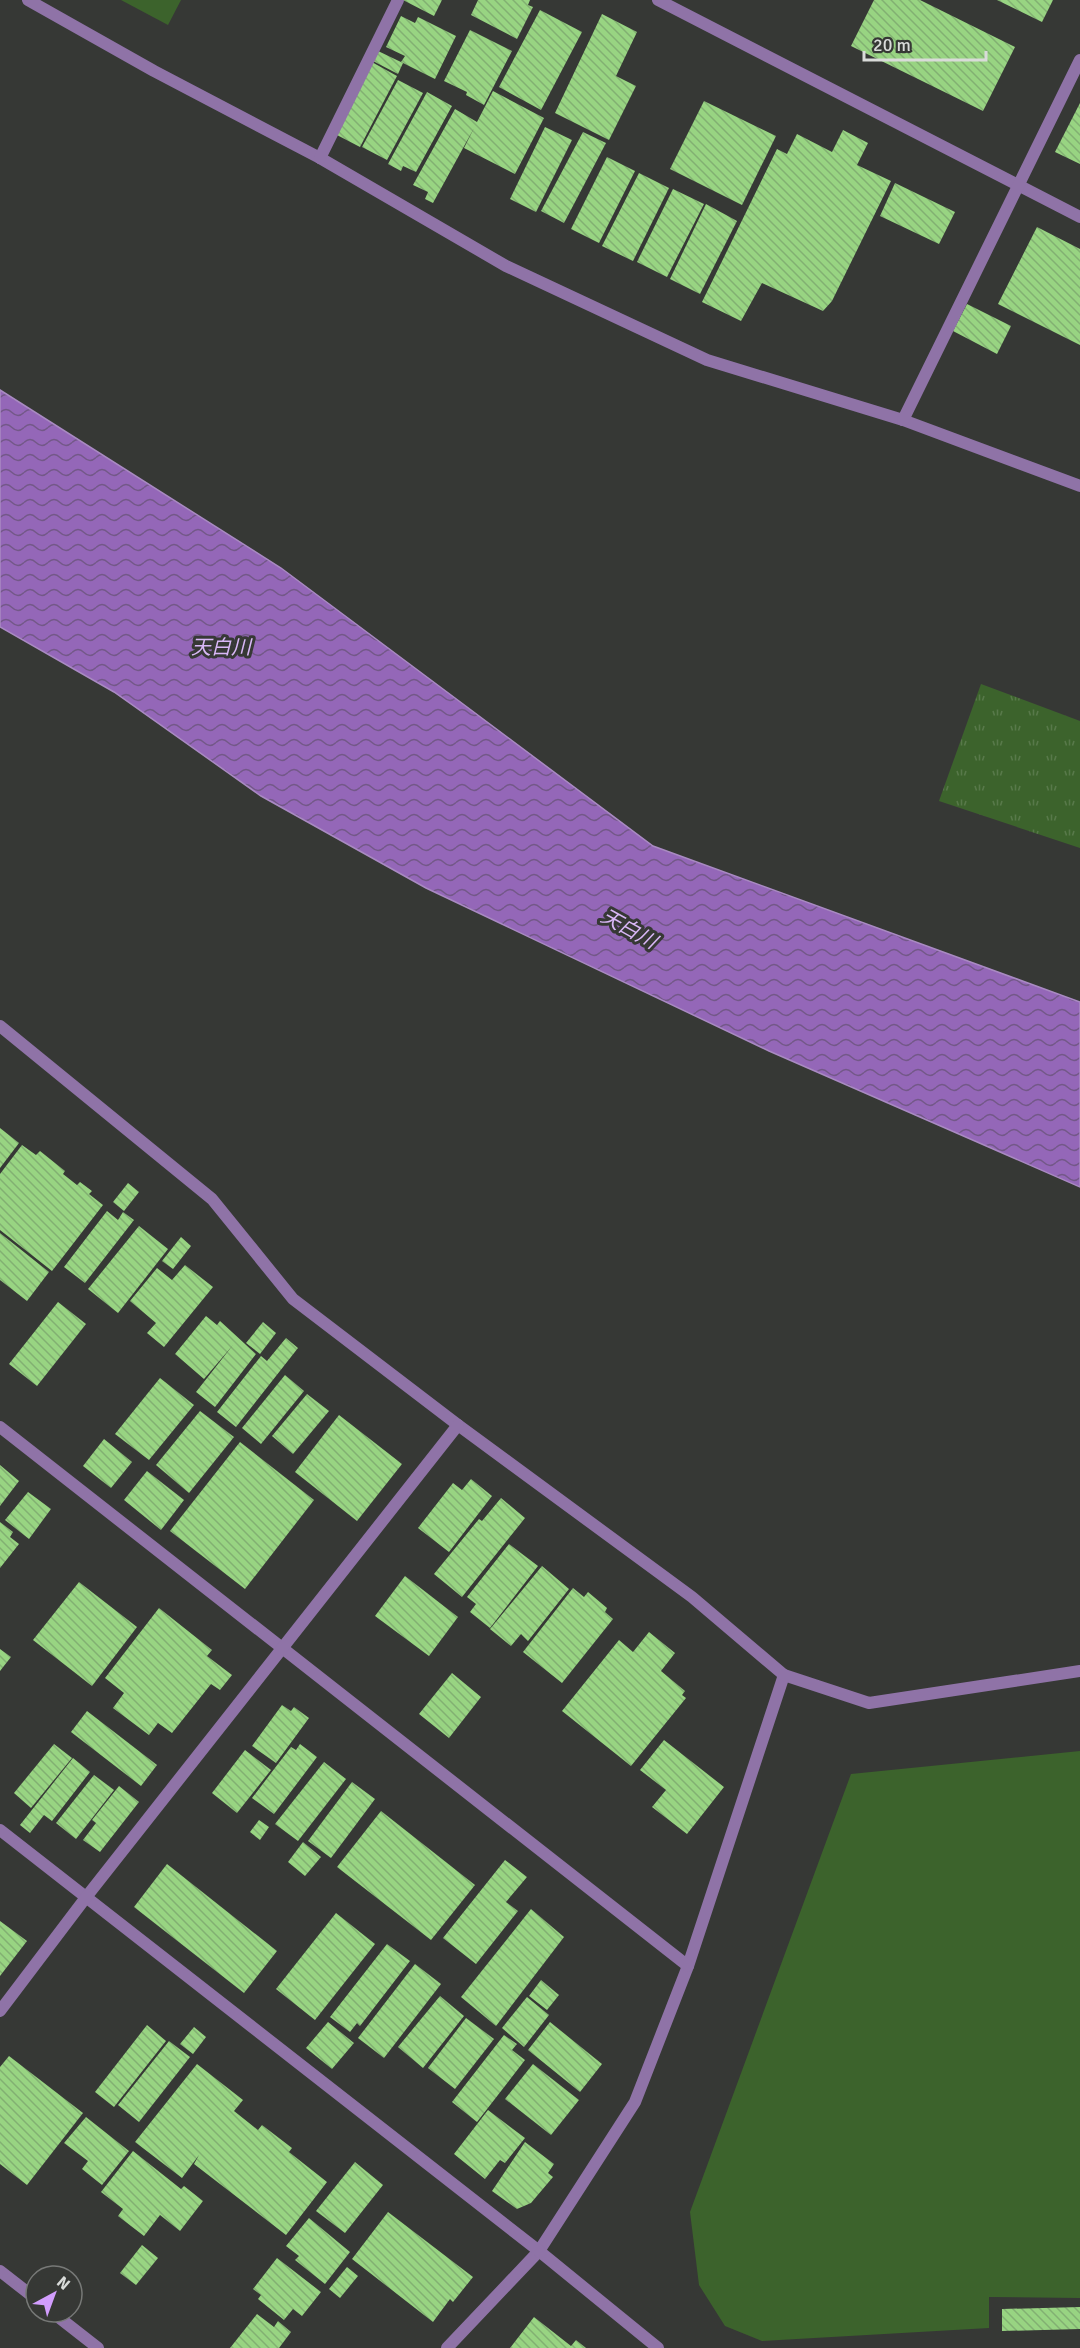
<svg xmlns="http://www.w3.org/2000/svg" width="1080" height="2348" viewBox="0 0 1080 2348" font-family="Signika,'Noto Sans JP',sans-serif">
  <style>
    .park { fill: url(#park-tufts) }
    .pitch { fill: #3c632c }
    .water { fill: url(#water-waves); stroke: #a98ac2; stroke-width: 1.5 }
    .building { fill: url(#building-back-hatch) }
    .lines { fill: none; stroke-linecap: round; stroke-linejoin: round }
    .minor { stroke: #8f73a7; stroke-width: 12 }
    .tertiary { stroke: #8f73a7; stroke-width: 12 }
    .labels { text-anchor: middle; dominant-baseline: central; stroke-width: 6; stroke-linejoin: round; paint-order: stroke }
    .water-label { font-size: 20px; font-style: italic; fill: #d9b7f7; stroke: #363835 }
  </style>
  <defs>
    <pattern id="park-tufts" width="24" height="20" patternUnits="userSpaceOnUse" patternTransform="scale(1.5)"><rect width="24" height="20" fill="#3c632c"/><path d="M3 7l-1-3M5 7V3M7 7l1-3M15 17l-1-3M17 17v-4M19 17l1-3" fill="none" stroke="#58794a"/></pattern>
    <pattern id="water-waves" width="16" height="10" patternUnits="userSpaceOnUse" patternTransform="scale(1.5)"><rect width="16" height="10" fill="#9467b8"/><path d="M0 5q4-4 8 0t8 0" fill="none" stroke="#735888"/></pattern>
    <pattern id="building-back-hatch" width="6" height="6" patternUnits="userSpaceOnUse" patternTransform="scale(1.5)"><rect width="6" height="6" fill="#98d482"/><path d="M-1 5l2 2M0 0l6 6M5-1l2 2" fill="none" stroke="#82b072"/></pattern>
  </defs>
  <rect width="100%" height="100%" fill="#363835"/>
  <polygon class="park" points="981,684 1080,721 1080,848 939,801"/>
  <g class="pitch">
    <polygon points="121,0 181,0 168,25"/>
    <polygon points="1080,1751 1080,2298 989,2297 989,2328 762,2341 725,2326 699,2285 690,2212 851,1774"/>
  </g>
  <polygon class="water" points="0,390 281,568 653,846 1080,1002 1080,1187 769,1051 426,888 261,796 114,692 0,627"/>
  <g class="building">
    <polygon points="403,0 442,0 434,16"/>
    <polygon points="478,0 530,0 528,5 533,7 517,39 471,15"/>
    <polygon points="874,0 920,0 1015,47 983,111 851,46"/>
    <polygon points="997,0 1053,0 1042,22"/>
    <polygon points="540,10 582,32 541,110 499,87"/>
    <polygon points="602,14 637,32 616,76 636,86 609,140 555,113"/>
    <polygon points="401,16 415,23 418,17 456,36 435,79 401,62 405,56 386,47"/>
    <polygon points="470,30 512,51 484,105 466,95 467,92 444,81"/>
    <polygon points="376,50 403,63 398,74 371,60"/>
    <polygon points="370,61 397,76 360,147 335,134"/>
    <polygon points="398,80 423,93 387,160 362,147"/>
    <polygon points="493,91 544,118 515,174 464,148 474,128 433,203 425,199 428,192 413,185 455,109 477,122"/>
    <polygon points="427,92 452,106 416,172 403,166 401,171 388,164"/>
    <polygon points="704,101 776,136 742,205 670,169"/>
    <polygon points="1080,103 1080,164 1055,152"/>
    <polygon points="545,127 572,140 536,212 510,199"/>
    <polygon points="843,130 868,143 857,165 891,181 832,301 823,311 762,283 741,321 702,302 777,149 787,154 797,134 832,152"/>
    <polygon points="583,132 606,143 564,223 541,211"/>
    <polygon points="607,157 635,171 599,243 571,229"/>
    <polygon points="639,173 669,188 633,261 602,246"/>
    <polygon points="895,183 955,212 939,244 880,216"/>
    <polygon points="673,189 704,204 667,277 637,262"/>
    <polygon points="706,204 737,221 700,294 670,279"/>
    <polygon points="1037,227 1080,249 1080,345 998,304"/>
    <polygon points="967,304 1011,326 997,354 953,331"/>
    <polygon points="0,1128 19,1143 0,1168"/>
    <polygon points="22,1145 36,1155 40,1151 65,1171 63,1174 77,1185 80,1182 92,1191 89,1194 103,1205 52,1271 0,1230 0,1174"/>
    <polygon points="128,1183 139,1192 124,1211 113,1202"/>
    <polygon points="107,1211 118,1220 123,1212 134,1220 85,1283 64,1267"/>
    <polygon points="139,1226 168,1249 118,1313 88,1289"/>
    <polygon points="0,1233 49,1272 27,1301 0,1280"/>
    <polygon points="181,1237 191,1246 173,1269 162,1261"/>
    <polygon points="185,1265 213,1287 164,1347 147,1333 156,1323 130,1301 157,1268 172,1280"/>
    <polygon points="58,1302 86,1324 37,1386 9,1364"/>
    <polygon points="206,1316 217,1325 220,1321 256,1354 215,1407 196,1392 233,1345 204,1379 175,1354"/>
    <polygon points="263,1322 276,1333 260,1354 246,1343"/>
    <polygon points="286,1338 298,1348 236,1427 217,1412 261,1356 267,1361"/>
    <polygon points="285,1375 304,1391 261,1444 242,1428"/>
    <polygon points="160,1378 194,1405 149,1460 115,1434"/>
    <polygon points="307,1394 329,1411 293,1454 272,1436"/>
    <polygon points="200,1411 234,1437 189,1493 156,1465"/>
    <polygon points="339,1415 402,1464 357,1521 295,1472"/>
    <polygon points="104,1439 132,1462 111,1488 83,1466"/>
    <polygon points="240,1442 314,1500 245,1589 170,1531"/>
    <polygon points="0,1465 19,1481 0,1506"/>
    <polygon points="147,1471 184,1500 161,1530 124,1500"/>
    <polygon points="471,1479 492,1496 449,1552 418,1528 453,1483 462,1490"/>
    <polygon points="28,1492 51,1509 29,1539 5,1520"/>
    <polygon points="501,1498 525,1518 462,1597 434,1574 479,1519 482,1521"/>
    <polygon points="0,1522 13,1532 10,1537 19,1544 0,1568"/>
    <polygon points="509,1544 538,1566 490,1628 470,1612 476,1604 467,1597"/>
    <polygon points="542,1566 569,1589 528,1641 521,1634 511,1646 490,1629"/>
    <polygon points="405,1576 458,1617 429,1656 375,1616"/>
    <polygon points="79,1582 137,1627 92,1686 33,1640"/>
    <polygon points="573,1588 584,1597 588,1592 607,1608 605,1612 613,1619 562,1683 523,1652"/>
    <polygon points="159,1608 212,1650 207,1656 232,1675 220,1690 211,1684 172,1733 158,1723 149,1735 113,1708 124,1693 105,1678"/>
    <polygon points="649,1632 675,1653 661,1671 685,1691 682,1695 686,1698 631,1766 562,1711 619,1640 633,1652"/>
    <polygon points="0,1649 11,1657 0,1671"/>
    <polygon points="452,1673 481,1697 449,1738 419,1714"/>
    <polygon points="282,1705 291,1711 294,1707 309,1718 276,1763 252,1746"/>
    <polygon points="87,1711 157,1765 141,1786 71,1732"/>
    <polygon points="664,1740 724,1787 687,1834 652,1807 666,1790 640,1770"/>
    <polygon points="54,1744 72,1758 31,1808 14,1793"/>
    <polygon points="300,1744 317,1757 274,1814 252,1798 291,1747 296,1750"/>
    <polygon points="245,1750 271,1770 237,1813 212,1793"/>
    <polygon points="73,1758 90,1772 52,1821 44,1815 30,1833 20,1825"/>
    <polygon points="324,1762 346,1779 298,1841 275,1824"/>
    <polygon points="94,1775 114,1790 76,1839 56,1823"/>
    <polygon points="352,1782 375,1799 331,1858 308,1841"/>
    <polygon points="119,1786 139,1802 100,1852 83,1840 96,1823 92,1820"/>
    <polygon points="381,1811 475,1885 431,1940 337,1867"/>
    <polygon points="259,1820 269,1827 260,1840 250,1832"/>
    <polygon points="303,1842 321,1857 305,1876 288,1862"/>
    <polygon points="505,1860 527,1877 506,1902 518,1911 476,1964 443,1938"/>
    <polygon points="167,1864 277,1951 244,1993 134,1907"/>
    <polygon points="531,1909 564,1937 496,2026 461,1997"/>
    <polygon points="336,1913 375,1944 315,2020 276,1989"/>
    <polygon points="0,1921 27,1941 0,1976"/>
    <polygon points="387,1944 410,1961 360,2026 357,2023 350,2032 330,2017"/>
    <polygon points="415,1964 441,1984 384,2058 358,2038"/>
    <polygon points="541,1980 559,1995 547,2010 529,1996"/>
    <polygon points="440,1996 464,2016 423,2068 398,2047"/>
    <polygon points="527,1997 549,2015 524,2047 502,2028"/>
    <polygon points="466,2018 494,2039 455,2089 428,2068"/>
    <polygon points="328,2022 354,2043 332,2069 306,2048"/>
    <polygon points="550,2022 602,2064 580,2092 528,2050"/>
    <polygon points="147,2025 166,2041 114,2107 95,2092"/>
    <polygon points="194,2027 206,2037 193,2054 180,2044"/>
    <polygon points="504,2035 517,2044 512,2050 525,2060 477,2122 452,2102"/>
    <polygon points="169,2041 190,2057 139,2122 118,2105"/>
    <polygon points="9,2056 83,2113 27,2185 0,2164 0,2067"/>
    <polygon points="197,2064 243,2100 234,2111 258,2130 262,2125 292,2148 289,2152 327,2182 286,2235 194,2164 199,2155 182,2178 135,2142"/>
    <polygon points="533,2064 579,2100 551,2135 505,2099"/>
    <polygon points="488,2110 525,2138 505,2163 500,2160 485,2179 454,2154"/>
    <polygon points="86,2117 129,2151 102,2185 82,2169 88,2161 64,2143"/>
    <polygon points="525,2142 554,2164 548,2173 553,2177 531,2203 517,2209 492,2191"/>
    <polygon points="133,2151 181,2189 184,2186 203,2201 180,2231 160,2215 144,2236 118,2216 123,2209 101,2192"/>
    <polygon points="355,2162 383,2185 345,2233 316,2211"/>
    <polygon points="388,2212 473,2277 453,2302 450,2299 433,2322 352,2259"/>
    <polygon points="309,2218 350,2252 325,2284 295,2260 299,2256 286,2246"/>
    <polygon points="142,2245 158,2258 136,2285 120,2273"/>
    <polygon points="277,2258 321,2292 302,2316 293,2309 284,2320 258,2299 261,2295 253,2289"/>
    <polygon points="347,2267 358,2276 340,2298 329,2289"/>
    <polygon points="1080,2307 1080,2329 1002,2331 1002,2309"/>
    <polygon points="257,2314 274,2327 278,2321 291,2332 279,2348 230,2348"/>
    <polygon points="534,2317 571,2346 576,2340 586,2348 510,2348"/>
  </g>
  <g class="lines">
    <g class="minor">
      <polyline points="28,0 154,71 320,158 506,266 707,360 903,420 1080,486"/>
      <polyline points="658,0 1080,217"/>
      <polyline points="320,158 398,0"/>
      <polyline points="903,420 1080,60"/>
      <polyline points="0,1026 212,1199 293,1299 458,1425 692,1597 784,1675 688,1966 635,2102 539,2251 447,2348"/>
      <polyline points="0,1427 688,1966"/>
      <polyline points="784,1675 869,1703 1080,1671"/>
      <polyline points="0,1830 539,2251 658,2348"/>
      <polyline points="0,2011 87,1896 458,1425"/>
    </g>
    <g class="tertiary">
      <polyline points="0,2271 36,2299"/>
      <polyline points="52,2312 98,2348"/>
    </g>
  </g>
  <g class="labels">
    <g class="water-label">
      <text x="221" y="647">天白川</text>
      <text transform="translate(629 929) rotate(29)">天白川</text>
    </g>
  </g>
  <g transform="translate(54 2294) rotate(41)"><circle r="28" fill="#363835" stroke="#777977" stroke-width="1.5"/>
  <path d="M0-4.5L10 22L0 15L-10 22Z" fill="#d29dfd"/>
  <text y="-9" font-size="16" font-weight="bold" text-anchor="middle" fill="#d9dbd9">N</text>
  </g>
  <path d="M864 51v9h122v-9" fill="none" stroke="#d9dbd9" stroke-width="3"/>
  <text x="873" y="51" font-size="18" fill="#d9dbd9" stroke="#363835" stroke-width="4.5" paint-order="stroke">20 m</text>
</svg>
